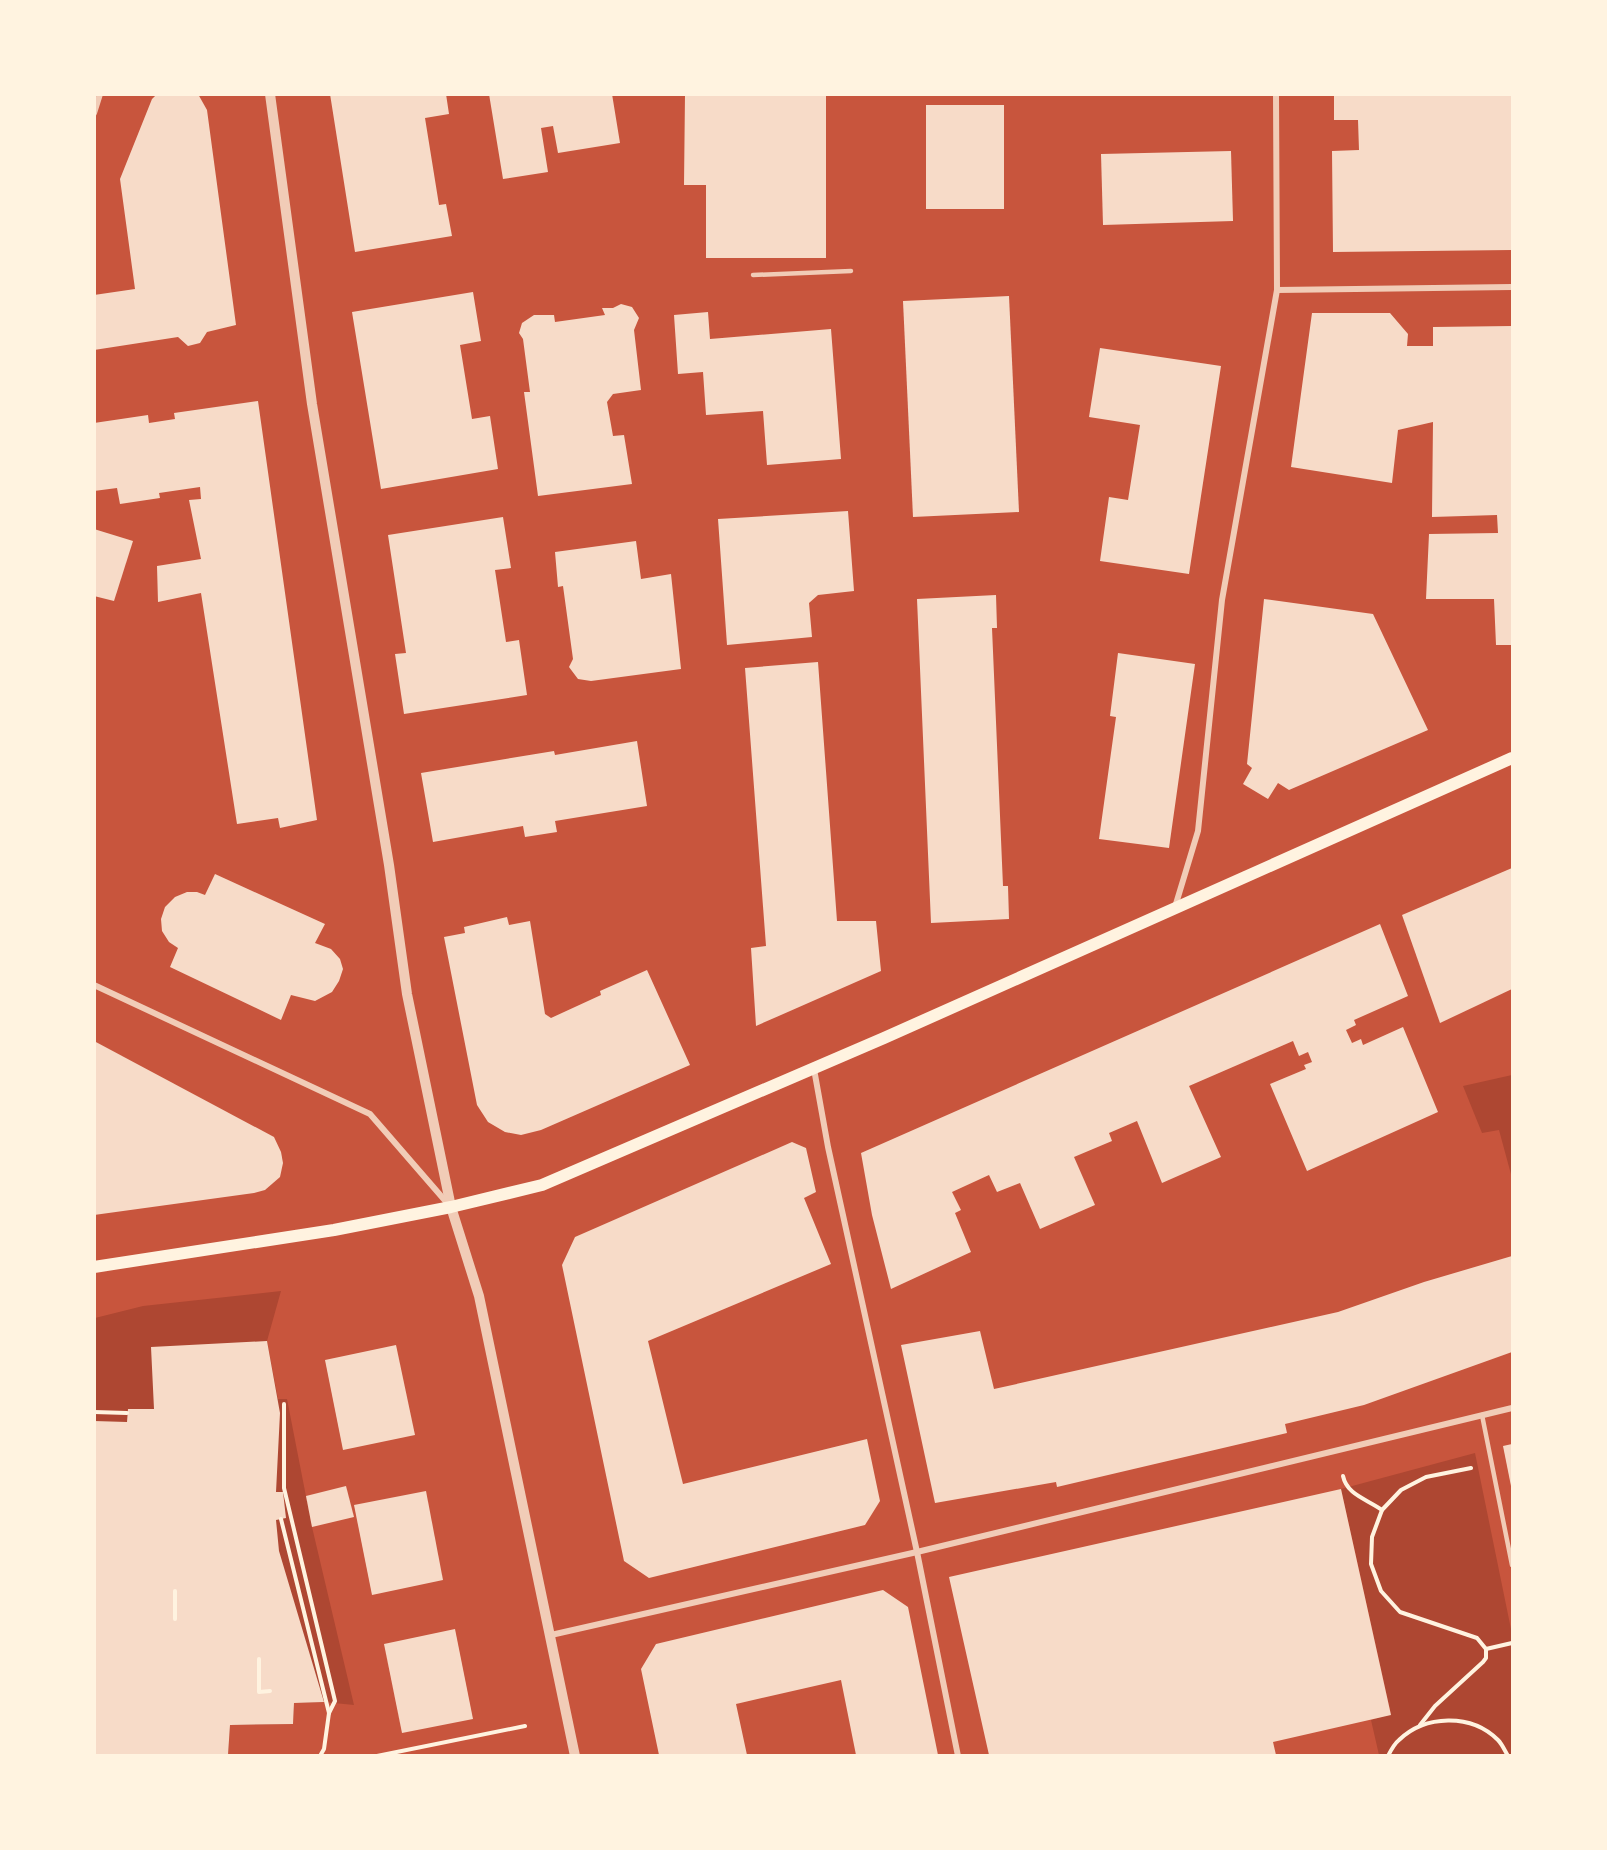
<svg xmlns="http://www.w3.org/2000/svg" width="1607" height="1850" viewBox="0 0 1607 1850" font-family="Literata,serif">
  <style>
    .green { fill: #ae4732 }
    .building { fill: #f7dbc8 }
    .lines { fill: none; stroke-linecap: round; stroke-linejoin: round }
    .path { stroke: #fff3e0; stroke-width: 4 }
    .service { stroke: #f1ccb7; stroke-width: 4.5 }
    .minor { stroke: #f1ccb7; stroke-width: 6 }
    .tertiary { stroke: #f1ccb7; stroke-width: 10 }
    .secondary { stroke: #fff3e0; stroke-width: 12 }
  </style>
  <rect width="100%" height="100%" fill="#c8553d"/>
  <g class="green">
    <polygon points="1512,1075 1512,1178 1499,1130 1482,1133 1463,1086"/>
    <polygon points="281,1291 267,1341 278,1399 287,1399 312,1527 354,1705 324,1702 294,1703 293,1724 230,1725 228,1755 95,1756 95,1318 143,1306"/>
    <polygon points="1475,1453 1512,1634 1512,1755 1379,1755 1371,1720 1391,1714 1341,1489"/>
  </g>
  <g class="building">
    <polygon points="157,94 198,94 207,110 236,325 207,332 200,343 188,346 178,337 94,350 94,295 135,289 120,179 152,99"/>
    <polygon points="330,94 446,94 449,114 425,118 439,205 446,204 452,236 355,252"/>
    <polygon points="489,94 612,94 620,143 558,153 553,126 541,128 548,172 503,179"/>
    <polygon points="685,94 826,94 826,258 706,258 706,185 684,185"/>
    <polygon points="1334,94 1512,94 1512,250 1333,252 1332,151 1359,150 1358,120 1334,120"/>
    <rect x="926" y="105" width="78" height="104"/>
    <polygon points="1231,151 1233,221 1103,225 1101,154"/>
    <polygon points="473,292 481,341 460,345 472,419 490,416 498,469 381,489 352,312"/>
    <polygon points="1009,296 1019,512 913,517 903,301"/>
    <polygon points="621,304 632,307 639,318 634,330 641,390 613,394 607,402 613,436 624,435 632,484 538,496 524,392 530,392 523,339 519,333 522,323 534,315 554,315 555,322 605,315 602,308 613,308"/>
    <polygon points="708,312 710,339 831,329 841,459 767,465 763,411 706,415 703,372 678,374 674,315"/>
    <polygon points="1312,313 1390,313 1408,334 1407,346 1433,346 1433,327 1512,326 1512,645 1496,645 1494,599 1426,599 1429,534 1498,533 1497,515 1432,517 1433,422 1398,430 1392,483 1291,467"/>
    <polygon points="1100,348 1221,366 1189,574 1100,561 1109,497 1128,500 1140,425 1089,417"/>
    <polygon points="258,401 317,820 280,828 278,818 237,824 201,593 158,602 157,566 201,559 189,500 201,499 200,487 159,493 160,498 120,504 117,488 94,491 94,423 148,415 149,423 175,419 174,413"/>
    <polygon points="848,511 854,591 818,595 809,603 812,637 727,645 718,519"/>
    <polygon points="503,517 511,568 495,570 506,642 519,640 527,695 404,714 395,654 406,653 388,535"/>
    <polygon points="94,529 133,541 114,601 94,596"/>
    <polygon points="636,541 641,579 671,574 681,669 591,681 578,679 569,667 573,659 563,586 558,587 555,552"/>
    <polygon points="996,595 997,628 992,628 1003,886 1008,886 1009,919 931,923 917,599"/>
    <polygon points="1264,599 1373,614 1428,730 1289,790 1278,783 1268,799 1243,784 1252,768 1247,764"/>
    <polygon points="1118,653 1195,664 1169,848 1099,839 1116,717 1110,716"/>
    <polygon points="818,662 837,921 876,921 881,971 756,1026 751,948 766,946 745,668"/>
    <polygon points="637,741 647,806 555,821 557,832 525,837 523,826 433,842 421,773 554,751 555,755"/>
    <polygon points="1512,868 1512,989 1440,1023 1402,915"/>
    <polygon points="215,874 325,924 315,943 331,949 340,959 343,969 339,981 332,992 315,1001 291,995 281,1020 170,967 178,948 169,942 162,931 161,919 165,907 175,897 187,892 197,892 205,895"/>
    <polygon points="507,917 509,925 530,921 545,1014 551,1018 601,995 600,991 647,970 690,1065 541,1130 521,1135 505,1132 488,1122 477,1105 444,937 465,933 464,927"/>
    <polygon points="1380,924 1408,996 1354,1020 1356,1025 1346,1030 1352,1043 1361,1039 1363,1045 1403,1027 1438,1112 1307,1171 1270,1084 1306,1069 1304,1065 1312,1062 1308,1052 1299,1056 1293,1041 1189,1086 1221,1157 1162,1183 1137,1121 1109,1133 1112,1141 1074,1157 1095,1205 1040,1229 1020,1183 997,1192 989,1175 952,1192 961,1210 955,1213 971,1252 891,1289 872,1215 861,1153"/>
    <polygon points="94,1041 274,1137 281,1152 283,1163 280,1177 265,1190 254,1193 94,1215"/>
    <polygon points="792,1142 806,1148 816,1192 804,1198 831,1264 648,1341 678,1464 683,1484 867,1439 880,1501 865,1525 649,1578 624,1561 562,1265 575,1237"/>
    <polygon points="1512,1256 1512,1352 1364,1405 1285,1424 1287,1433 1057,1487 1056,1482 935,1503 901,1345 980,1331 994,1389 1338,1312 1424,1282"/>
    <polygon points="267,1341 280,1413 276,1492 283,1492 286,1518 276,1520 279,1551 324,1702 294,1703 293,1724 230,1725 228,1755 94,1755 94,1421 127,1422 128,1409 154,1409 151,1347"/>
    <polygon points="396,1345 415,1435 343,1450 325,1360"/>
    <polygon points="1512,1444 1512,1485 1511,1486 1503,1446"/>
    <polygon points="346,1486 354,1517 312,1527 306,1496"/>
    <polygon points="1341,1489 1391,1715 1273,1742 1276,1755 989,1755 949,1577"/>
    <polygon points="426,1491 443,1580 372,1595 354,1505"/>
    <polygon points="883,1590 908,1607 938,1755 856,1755 841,1680 736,1704 747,1755 659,1755 641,1669 656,1644"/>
    <polygon points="455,1629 473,1719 402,1733 384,1644"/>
  </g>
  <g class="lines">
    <g class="path">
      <polyline points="284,1404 284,1488 335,1701 329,1713"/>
      <polyline points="94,1412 127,1413"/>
      <path d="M1343,1476C1347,1495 1367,1499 1382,1510"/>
      <polyline points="281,1519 329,1713 324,1749 320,1756"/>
      <polyline points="175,1619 175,1591"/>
      <polyline points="1486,1649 1512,1643"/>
      <polyline points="259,1659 259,1692 270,1691"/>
      <polyline points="1420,1725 1435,1706 1483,1662 1486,1658 1486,1649 1477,1638 1400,1612 1381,1591 1371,1564 1372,1537 1382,1510 1401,1490 1426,1477 1471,1468"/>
      <polyline points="377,1756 525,1726"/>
      <path d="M1388,1756C1391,1750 1394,1744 1399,1740C1425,1715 1471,1713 1498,1740C1502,1744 1505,1751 1508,1756"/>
    </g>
    <g class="service">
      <polyline points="753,275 851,271"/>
      <polyline points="1482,1415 1512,1565"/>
    </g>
    <g class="minor">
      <polyline points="94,113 100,94"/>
      <polyline points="1277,290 1512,287"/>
      <polyline points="1175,907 1198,831 1222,600 1277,290 1276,94"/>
      <polyline points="94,985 370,1114 448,1204"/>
      <polyline points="814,1069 828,1147 917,1552 958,1756"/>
      <polyline points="551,1635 917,1552 1512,1408"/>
    </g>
    <polyline class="tertiary" points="270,94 312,404 389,865 407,994 451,1207 479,1296 575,1756"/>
    <polyline class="secondary" points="94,1267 334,1230 451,1207 542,1185 884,1038 1512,758"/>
  </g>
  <rect width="1607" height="1850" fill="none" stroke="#fff3e0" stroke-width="192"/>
</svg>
